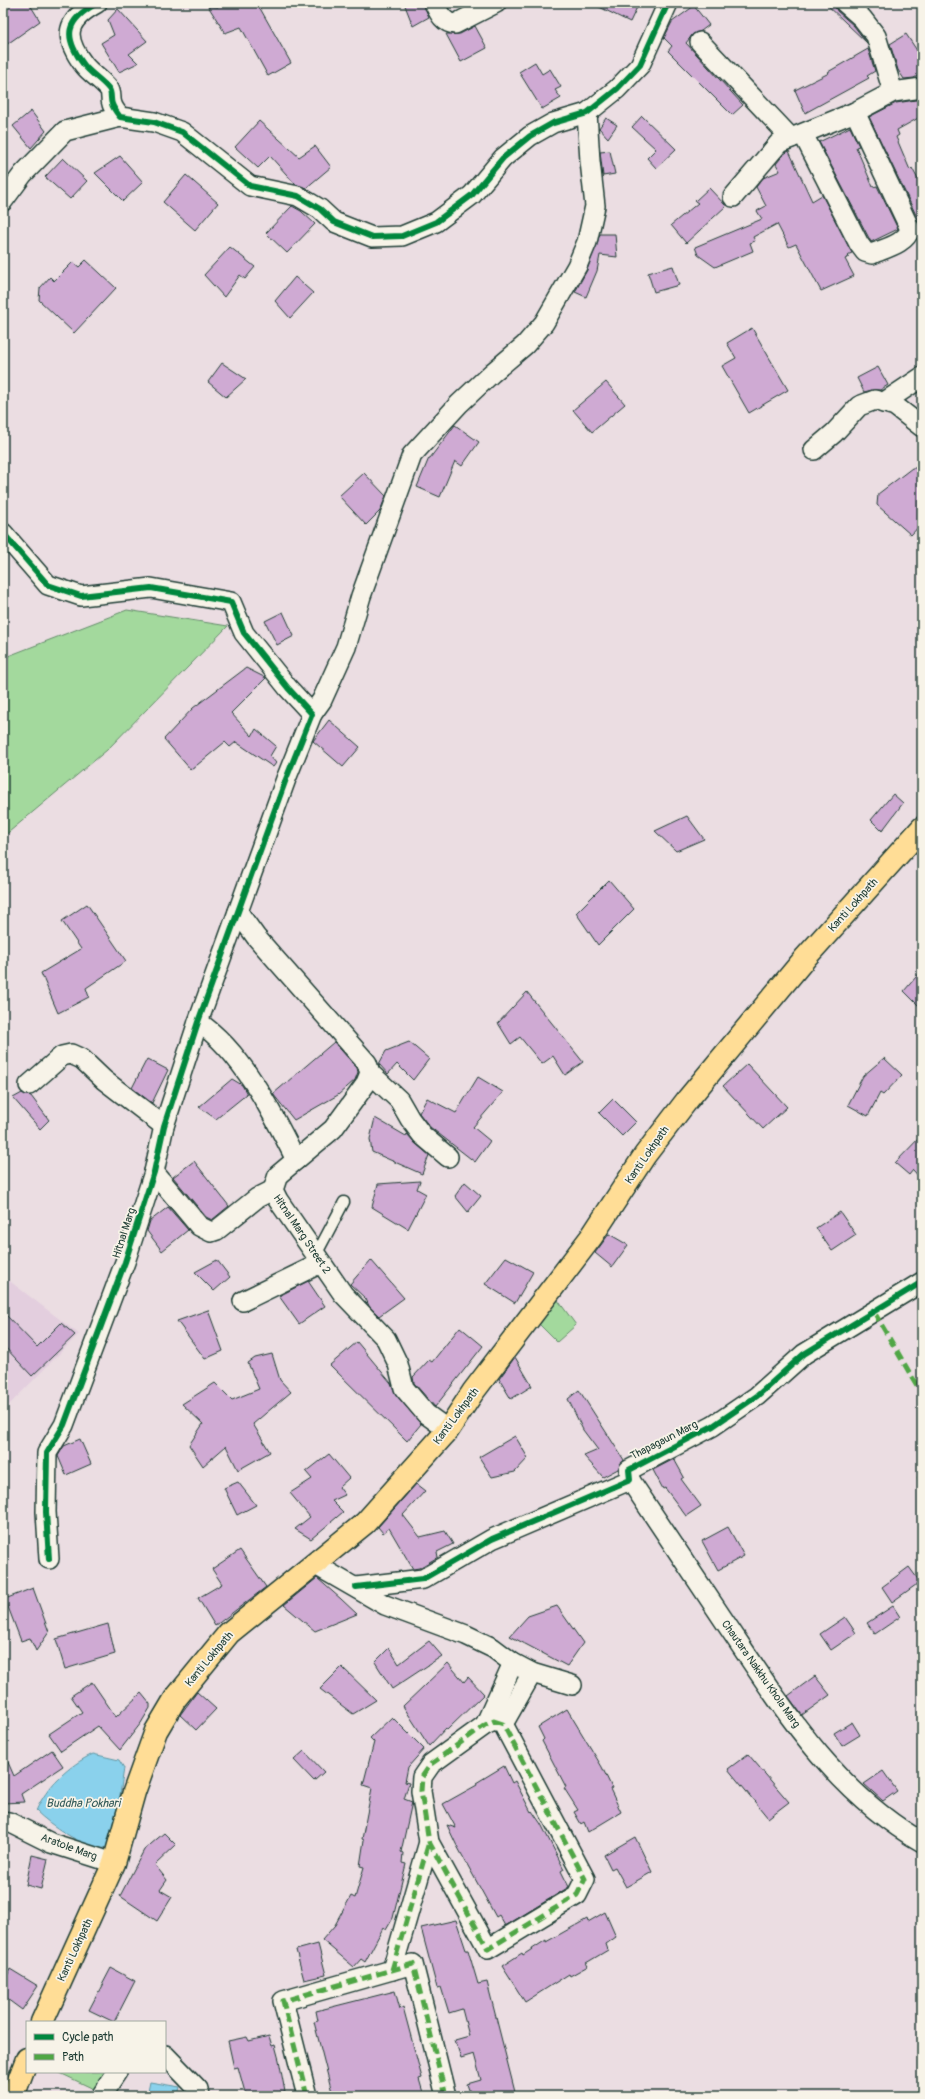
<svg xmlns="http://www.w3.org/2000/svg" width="925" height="2099" viewBox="0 0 925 2099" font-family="Pangolin,sans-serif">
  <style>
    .built { fill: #e3cede }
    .green { fill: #a3d99d; stroke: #618b68 }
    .water { fill: #8ad1ec; stroke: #5f96a2 }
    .building { fill: #cfaad3; stroke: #1f3d34 }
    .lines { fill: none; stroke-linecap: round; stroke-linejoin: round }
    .lane-casing { stroke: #1f3d34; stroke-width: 13 }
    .street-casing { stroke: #1f3d34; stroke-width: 22 }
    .primary-casing { stroke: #1f3d34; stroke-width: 25 }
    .lane { stroke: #f7f3e8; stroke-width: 10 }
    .street { stroke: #f7f3e8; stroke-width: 19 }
    .primary { stroke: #ffdd96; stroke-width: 22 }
    .quiet { stroke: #4fa644; stroke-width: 5; stroke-dasharray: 10 5; stroke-linecap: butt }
    .cycleway-casing { stroke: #f7f3e8; stroke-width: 8 }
    .cycleway { stroke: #00873e; stroke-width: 6 }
    .labels { text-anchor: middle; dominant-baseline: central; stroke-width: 3.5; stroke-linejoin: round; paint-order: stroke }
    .street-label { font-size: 11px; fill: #1f3d34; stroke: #f7f3e8 }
    .water-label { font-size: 12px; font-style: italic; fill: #345b59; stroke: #f7f3e8 }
  </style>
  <rect width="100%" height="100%" fill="#ebdde2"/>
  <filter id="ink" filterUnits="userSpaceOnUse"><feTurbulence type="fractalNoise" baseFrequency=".025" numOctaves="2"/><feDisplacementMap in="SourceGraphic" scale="8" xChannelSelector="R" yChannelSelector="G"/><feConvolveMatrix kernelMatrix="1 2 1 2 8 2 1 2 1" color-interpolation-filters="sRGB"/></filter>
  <g filter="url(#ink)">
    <polygon class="built" points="3,1276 79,1334 3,1411"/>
    <g class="green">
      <polygon points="127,610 228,626 107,750 3,837 3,658"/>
      <polygon points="557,1299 576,1325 557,1342 535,1320"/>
      <polygon points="58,2072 109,2072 100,2092"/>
    </g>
    <g class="water">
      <path d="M93,1754L119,1760L124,1768L119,1802L108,1846L100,1850C80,1844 51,1826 36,1811C46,1787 69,1765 93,1754Z"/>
      <polygon points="150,2082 180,2087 178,2096 147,2096"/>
    </g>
    <g class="building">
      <polygon points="3,3 29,3 40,21 3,47"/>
      <polygon points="216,3 257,3 291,63 268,76 241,27 225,33 208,6 218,7"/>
      <polygon points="404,3 423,3 429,17 413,26"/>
      <polygon points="591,3 639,3 630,22"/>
      <polygon points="825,3 834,3 837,11 854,26 867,43"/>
      <polygon points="694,6 709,25 701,31 693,34 686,43 743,105 732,115 668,51 672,46 664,38 672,22"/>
      <polygon points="118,9 147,41 129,54 138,63 119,72 101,43 114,35 108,20"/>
      <polygon points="475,26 487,48 461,62 446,34 460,34"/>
      <polygon points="906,34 922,58 922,73 914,78 904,79 898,70 890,44"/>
      <polygon points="868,49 875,71 867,76 869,78 805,113 795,90 829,73 828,72"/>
      <polygon points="535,62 542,74 550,69 561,87 555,90 561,98 542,109 519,72"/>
      <polygon points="922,99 922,116 897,130 899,135 896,137 910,170 912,168 922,187 922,217 918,219 869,117 896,103"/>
      <polygon points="31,111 46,131 31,148 13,126"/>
      <polygon points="642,116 676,149 656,168 647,158 656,149 632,127"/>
      <polygon points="606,118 617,125 608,138 599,128"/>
      <polygon points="259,121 299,157 315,146 331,167 306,188 295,184 270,156 258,168 235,147"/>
      <polygon points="850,127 859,146 856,147 873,187 877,186 898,229 871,242 819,142"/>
      <polygon points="610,151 615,174 603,176 600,152"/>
      <polygon points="789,151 812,201 822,195 852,253 847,255 849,257 845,259 854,276 821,291 796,244 789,247 777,224 753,237 755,241 750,243 753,251 715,267 698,255 695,247 762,219 757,211 766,206 756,187 763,178 780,171 776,164 784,154"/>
      <polygon points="120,156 143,182 123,201 95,173"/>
      <polygon points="63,158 87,181 70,199 45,177"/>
      <polygon points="186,175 218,203 195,230 163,202"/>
      <polygon points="709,188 726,206 686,243 671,225 698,203 695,201"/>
      <polygon points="292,206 301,211 315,224 287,253 266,233"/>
      <polygon points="600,234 615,234 617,257 600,255 597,271 586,297 575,292 587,270"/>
      <polygon points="230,247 255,267 245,279 240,275 224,297 204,275"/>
      <polygon points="86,260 116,288 74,333 39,300 40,288 50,277 54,281 73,262 79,267"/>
      <polygon points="673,266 679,285 654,292 648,273"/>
      <polygon points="295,277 313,293 290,318 275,301"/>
      <polygon points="752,328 788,390 749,413 722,366 736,358 727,343"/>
      <polygon points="222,363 246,379 226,397 208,382"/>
      <polygon points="878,367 888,385 880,390 872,390 864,392 857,378"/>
      <polygon points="606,382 625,404 592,432 573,410"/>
      <polygon points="455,425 479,442 462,466 455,461 440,497 417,487 429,458 430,458"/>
      <polygon points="912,468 922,468 922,523 911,535 877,505 878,494"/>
      <polygon points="364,473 386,496 380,511 366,525 339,496"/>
      <polygon points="283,612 294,636 277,645 265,621"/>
      <polygon points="246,668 266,678 231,713 252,736 256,729 276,746 270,756 276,763 273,767 236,742 230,747 225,742 191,770 164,739 193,708"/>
      <polygon points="329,720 360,747 343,767 313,741"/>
      <polygon points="893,794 903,803 882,831 871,820"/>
      <polygon points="687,816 704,839 676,851 655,831"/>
      <polygon points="609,880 634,909 598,945 576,913"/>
      <polygon points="87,904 126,961 86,988 89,997 58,1013 41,973 81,949 62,921"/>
      <polygon points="922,970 922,1009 904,991"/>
      <polygon points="527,992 583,1062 565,1075 553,1056 542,1064 520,1037 511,1044 498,1023"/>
      <polygon points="334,1042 357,1068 358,1072 355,1080 338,1095 294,1120 273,1094"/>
      <polygon points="409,1042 429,1059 413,1080 397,1064 388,1074 379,1064 386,1051"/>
      <polygon points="884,1058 902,1075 883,1095 880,1093 868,1116 848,1105 863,1076"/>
      <polygon points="147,1059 168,1070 152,1103 132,1088"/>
      <polygon points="747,1064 787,1107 763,1129 723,1086"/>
      <polygon points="478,1077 503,1092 473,1127 490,1141 475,1162 430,1127 419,1113 427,1098 456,1113"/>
      <polygon points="232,1079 242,1085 247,1094 216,1119 199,1107"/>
      <polygon points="22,1093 31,1096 49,1120 40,1129 13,1098"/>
      <polygon points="613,1099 636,1122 622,1136 599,1113"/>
      <polygon points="375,1118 406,1136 407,1134 415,1143 429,1155 422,1174 372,1152 370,1139"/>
      <polygon points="922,1135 922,1180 913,1170 909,1175 895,1163"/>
      <polygon points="194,1161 229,1206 212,1220 206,1217 173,1177"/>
      <polygon points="420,1181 417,1189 426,1194 408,1229 372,1207 378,1184"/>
      <polygon points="465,1182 481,1196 468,1212 455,1196"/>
      <polygon points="168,1207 188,1230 162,1251 147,1231 150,1221"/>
      <polygon points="840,1212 856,1235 832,1251 816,1228"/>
      <polygon points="609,1234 628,1245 612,1267 595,1253"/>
      <polygon points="506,1257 533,1272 515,1303 485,1284"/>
      <polygon points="217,1260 230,1277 214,1291 195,1272"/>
      <polygon points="371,1260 404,1298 379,1316 369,1306 366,1299 350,1284"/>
      <polygon points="308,1281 325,1306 299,1324 279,1296"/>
      <polygon points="208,1310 223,1351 205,1359 177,1321"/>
      <polygon points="3,1312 37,1347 61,1323 75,1335 32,1376 3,1345"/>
      <polygon points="460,1327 483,1346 435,1407 414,1383 413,1377 429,1360 432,1362"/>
      <polygon points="357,1342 391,1383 396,1395 421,1424 407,1441 330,1365"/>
      <polygon points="272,1354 280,1380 291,1392 253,1424 270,1452 238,1470 226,1446 203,1466 189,1445 203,1424 182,1404 215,1383 232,1400 259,1389 248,1363 255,1358"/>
      <polygon points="515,1357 532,1386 511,1399 499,1379"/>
      <polygon points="579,1390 624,1460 618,1469 603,1477 584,1456 598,1450 583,1430 568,1399"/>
      <polygon points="515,1436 528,1458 515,1472 492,1477 479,1457"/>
      <polygon points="80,1439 91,1464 66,1475 58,1456 64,1446"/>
      <polygon points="329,1454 349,1478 339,1487 345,1495 332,1501 343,1512 311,1539 295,1529 310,1517 290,1493 312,1479 306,1472"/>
      <polygon points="674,1459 684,1477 681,1479 701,1506 686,1516 665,1488 663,1489 653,1470"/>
      <polygon points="238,1482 256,1505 237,1515 224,1488"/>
      <polygon points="416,1484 425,1491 403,1515 420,1537 445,1531 453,1544 437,1552 438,1557 419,1568 413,1569 389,1528 383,1533 378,1527"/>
      <polygon points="728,1527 744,1556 718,1570 702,1541"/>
      <polygon points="240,1550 266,1587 215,1626 198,1598 222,1584 212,1569"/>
      <polygon points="909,1567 920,1582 892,1602 882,1587"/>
      <polygon points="317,1578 341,1599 357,1614 315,1631 284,1605"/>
      <polygon points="33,1588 49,1632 36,1651 30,1638 21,1641 5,1599"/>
      <polygon points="557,1606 583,1643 567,1666 510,1636 528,1616"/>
      <polygon points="893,1606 900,1617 875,1634 867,1623"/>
      <polygon points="845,1617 856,1633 831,1650 820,1634"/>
      <polygon points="108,1624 115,1654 65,1669 56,1639"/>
      <polygon points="429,1641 442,1656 392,1689 375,1662 389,1648 399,1664"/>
      <polygon points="448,1663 464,1682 468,1677 484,1694 447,1730 446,1728 429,1746 403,1706"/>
      <polygon points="342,1667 376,1700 353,1714 320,1689"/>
      <polygon points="815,1676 830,1695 802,1715 788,1696"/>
      <polygon points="92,1682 116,1717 141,1693 150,1704 150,1708 141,1723 120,1750 98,1726 61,1751 49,1734 82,1712 71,1696"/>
      <polygon points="197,1692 216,1709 196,1730 180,1715"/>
      <polygon points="567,1709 602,1767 612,1788 610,1789 621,1812 588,1832 584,1822 581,1824 574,1812 578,1810 564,1788 566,1787 542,1741 544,1739 538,1727"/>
      <polygon points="392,1717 424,1749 408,1767 405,1782 409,1783 404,1799 412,1802 401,1852 403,1853 402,1863 406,1864 393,1918 386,1930 383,1928 365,1962 361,1959 354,1967 322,1940 335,1925 351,1896 355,1898 364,1867 360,1866 364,1840 362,1839 372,1788 363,1785 374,1742 370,1738"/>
      <polygon points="852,1722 860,1735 842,1746 834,1733"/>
      <polygon points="52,1750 63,1766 21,1794 24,1802 3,1803 3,1751 14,1776"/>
      <polygon points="304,1751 324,1772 314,1781 294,1760"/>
      <polygon points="748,1754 789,1802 768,1818 728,1769"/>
      <polygon points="504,1766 512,1783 515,1781 531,1812 532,1811 541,1824 564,1869 561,1871 569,1887 505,1926 499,1915 496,1917 456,1844 447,1825 456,1828 443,1804 477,1785 476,1783"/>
      <polygon points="883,1771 897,1791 883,1801 864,1784"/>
      <polygon points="164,1833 176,1845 155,1865 167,1880 160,1890 172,1897 157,1921 120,1896 144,1850"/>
      <polygon points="635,1837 652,1872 626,1887 615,1867 611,1869 604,1855"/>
      <polygon points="32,1855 48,1859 41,1889 26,1885"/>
      <polygon points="605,1912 616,1937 606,1944 608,1950 586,1963 588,1966 570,1976 569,1974 525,2002 502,1966 522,1953 523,1955 546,1940 546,1942 587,1919 588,1922"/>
      <polygon points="456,1920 466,1950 468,1950 478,1984 487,1982 516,2096 471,2096 467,2084 481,2080 474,2054 461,2058 455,2040 469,2036 462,2009 449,2013 441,1987 437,1988 421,1928"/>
      <polygon points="318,1944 326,1975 304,1980 296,1950"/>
      <polygon points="111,1968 135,1981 114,2022 89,2010"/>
      <polygon points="10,1969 38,1986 22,2010 3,1996 3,1986"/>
      <polygon points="395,1991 400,2009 403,2007 422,2078 419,2079 424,2096 333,2096 314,2022 318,2021 316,2011"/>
      <polygon points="269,2036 272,2046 275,2045 279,2060 285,2092 269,2096 246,2096 238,2067 234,2068 228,2041 247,2037 249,2041"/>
    </g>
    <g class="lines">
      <defs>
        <polyline id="lane" points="316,1255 344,1202"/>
        <g id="street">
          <path d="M97,3C66,20 62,36 84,65C91,74 102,80 109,89C112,93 110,99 112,104C113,108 117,113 120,117L154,122L182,132L250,186L298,196L320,209L334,222L372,237L402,236L436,222L472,195L503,158L530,136L553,123L587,113L617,89L640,65L668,3"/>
          <path d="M434,3C439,13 443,23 455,24L496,3"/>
          <polyline points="845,3 862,18 876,36 893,92"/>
          <polyline points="700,42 791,138"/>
          <path d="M803,134L859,244L865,252L872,254C885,248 906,244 910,229L855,112"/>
          <polyline points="733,197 779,143 855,112 893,92 922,88"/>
          <polyline points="3,201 23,174 65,131 120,117"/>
          <polyline points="883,403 922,377"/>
          <polyline points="814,450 834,433 859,406 875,400 895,406 922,427"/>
          <polyline points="3,533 48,585 81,596 151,588 231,602 244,633 288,688 312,714 286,779 198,1022 164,1126 154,1172 125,1262 64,1425 47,1453 46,1512 49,1559"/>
          <polyline points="312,714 322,700 346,647 361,596 412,455 459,404 492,373 525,345 544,323 577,266 587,242 595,206 590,161 587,113"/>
          <polyline points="238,912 256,937 367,1063 370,1073 365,1085 333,1129 278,1175 273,1190 278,1200 343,1294 386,1339 398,1364 404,1388 426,1414 448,1430"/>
          <path d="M198,1022C242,1051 273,1114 296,1160"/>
          <polyline points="370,1073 399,1100 410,1119 422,1135 448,1157"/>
          <polyline points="29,1085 62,1056 71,1054 82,1059 104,1080 164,1126"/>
          <polyline points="154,1172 199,1226 211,1232 217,1230 257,1198 273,1190"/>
          <polyline points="243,1301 321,1263"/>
          <path d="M630,1480C664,1531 698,1582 733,1634C785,1712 837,1794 922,1842"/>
          <polyline points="314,1564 385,1605 466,1635 493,1648 513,1663 532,1673 572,1685"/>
          <polyline points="356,1587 423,1579 492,1539 630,1480 629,1470 713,1426 757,1396 804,1354 922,1282"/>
          <polygon points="494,1721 503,1724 585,1879 577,1895 488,1949 429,1842 421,1791 422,1777 431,1764 485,1725"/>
          <polyline points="503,1724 532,1673"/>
          <polyline points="485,1725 513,1663"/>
          <polyline points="3,1821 9,1822 51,1843 114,1863"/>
          <polyline points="392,1970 429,1842"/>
          <polyline points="165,2055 198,2089 199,2096"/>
          <polyline points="101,2096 117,2072"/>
          <polyline points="307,2096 283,2001 413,1964 446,2096"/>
        </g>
        <g id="primary">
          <polyline points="42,2022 114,1863 134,1792 156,1731 175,1699 229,1633 365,1523 448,1430 473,1392 592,1236 645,1155 688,1099 806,957 922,828"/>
          <polyline points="13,2096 27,2059"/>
        </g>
      </defs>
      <use href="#lane" class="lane-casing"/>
      <use href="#street" class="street-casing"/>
      <use href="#primary" class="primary-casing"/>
      <use href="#lane" class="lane"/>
      <use href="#street" class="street"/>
      <use href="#primary" class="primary"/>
      <g class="quiet">
        <polyline points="874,1312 922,1394"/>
        <polyline points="919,1476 922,1481"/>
        <polygon points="494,1721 503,1724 585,1879 577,1895 488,1949 429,1842 421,1791 422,1777 431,1764 485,1725"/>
        <polyline points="392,1970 429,1842"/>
        <polyline points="307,2096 283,2001 413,1964 446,2096"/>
      </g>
      <defs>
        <g id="cycleway">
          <path d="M97,3C66,20 62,36 84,65C91,74 102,80 109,89C112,93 110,99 112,104C113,108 117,113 120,117L154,122L182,132L250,186L298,196L320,209L334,222L372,237L402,236L436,222L472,195L503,158L530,136L553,123L587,113L617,89L640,65L668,3"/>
          <polyline points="3,533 48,585 81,596 151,588 231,602 244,633 288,688 312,714 286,779 198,1022 164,1126 154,1172 125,1262 64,1425 47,1453 46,1512 49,1559"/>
          <polyline points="356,1587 423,1579 492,1539 630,1480 629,1470 713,1426 757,1396 804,1354 922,1282"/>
        </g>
      </defs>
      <use href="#cycleway" class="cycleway-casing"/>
      <use href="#cycleway" class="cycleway"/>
    </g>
  </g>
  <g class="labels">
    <g class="street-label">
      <text transform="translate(853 905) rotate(-48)">Kanti Lokhpath</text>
      <text transform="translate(647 1155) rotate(-55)">Kanti Lokhpath</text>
      <text transform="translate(124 1233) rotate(-72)">Hitnal Marg</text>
      <text transform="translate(302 1234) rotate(56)">Hitnal Marg Street 2</text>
      <text transform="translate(456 1416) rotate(-53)">Kanti Lokhpath</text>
      <text transform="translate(664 1440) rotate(-27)">Thapagaun Marg</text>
      <text transform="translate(209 1659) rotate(-50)">Kanti Lokhpath</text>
      <text transform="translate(761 1674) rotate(55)">Chautara Nakkhu Khola Marg</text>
      <text transform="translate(69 1847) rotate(20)">Aratole Marg</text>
      <text transform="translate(75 1950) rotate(-65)">Kanti Lokhpath</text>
    </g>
    <g class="water-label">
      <text x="83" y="1803">Buddha Pokhari</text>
    </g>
  </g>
  <rect width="925" height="2099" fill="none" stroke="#f7f3e8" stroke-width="16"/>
  <rect x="8" y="8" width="909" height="2083" fill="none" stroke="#1f3d34" stroke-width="1.5" filter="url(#ink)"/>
  <rect x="26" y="2021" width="140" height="52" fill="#f7f3e8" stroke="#a1aaa0"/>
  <rect x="34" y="2034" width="20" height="6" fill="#00873e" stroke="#a1aaa0"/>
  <text x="62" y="2041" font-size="12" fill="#1f3d34">Cycle path</text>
  <rect x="34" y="2054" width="20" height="6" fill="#4fa644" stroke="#a1aaa0"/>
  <text x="62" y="2061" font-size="12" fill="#1f3d34">Path</text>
</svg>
